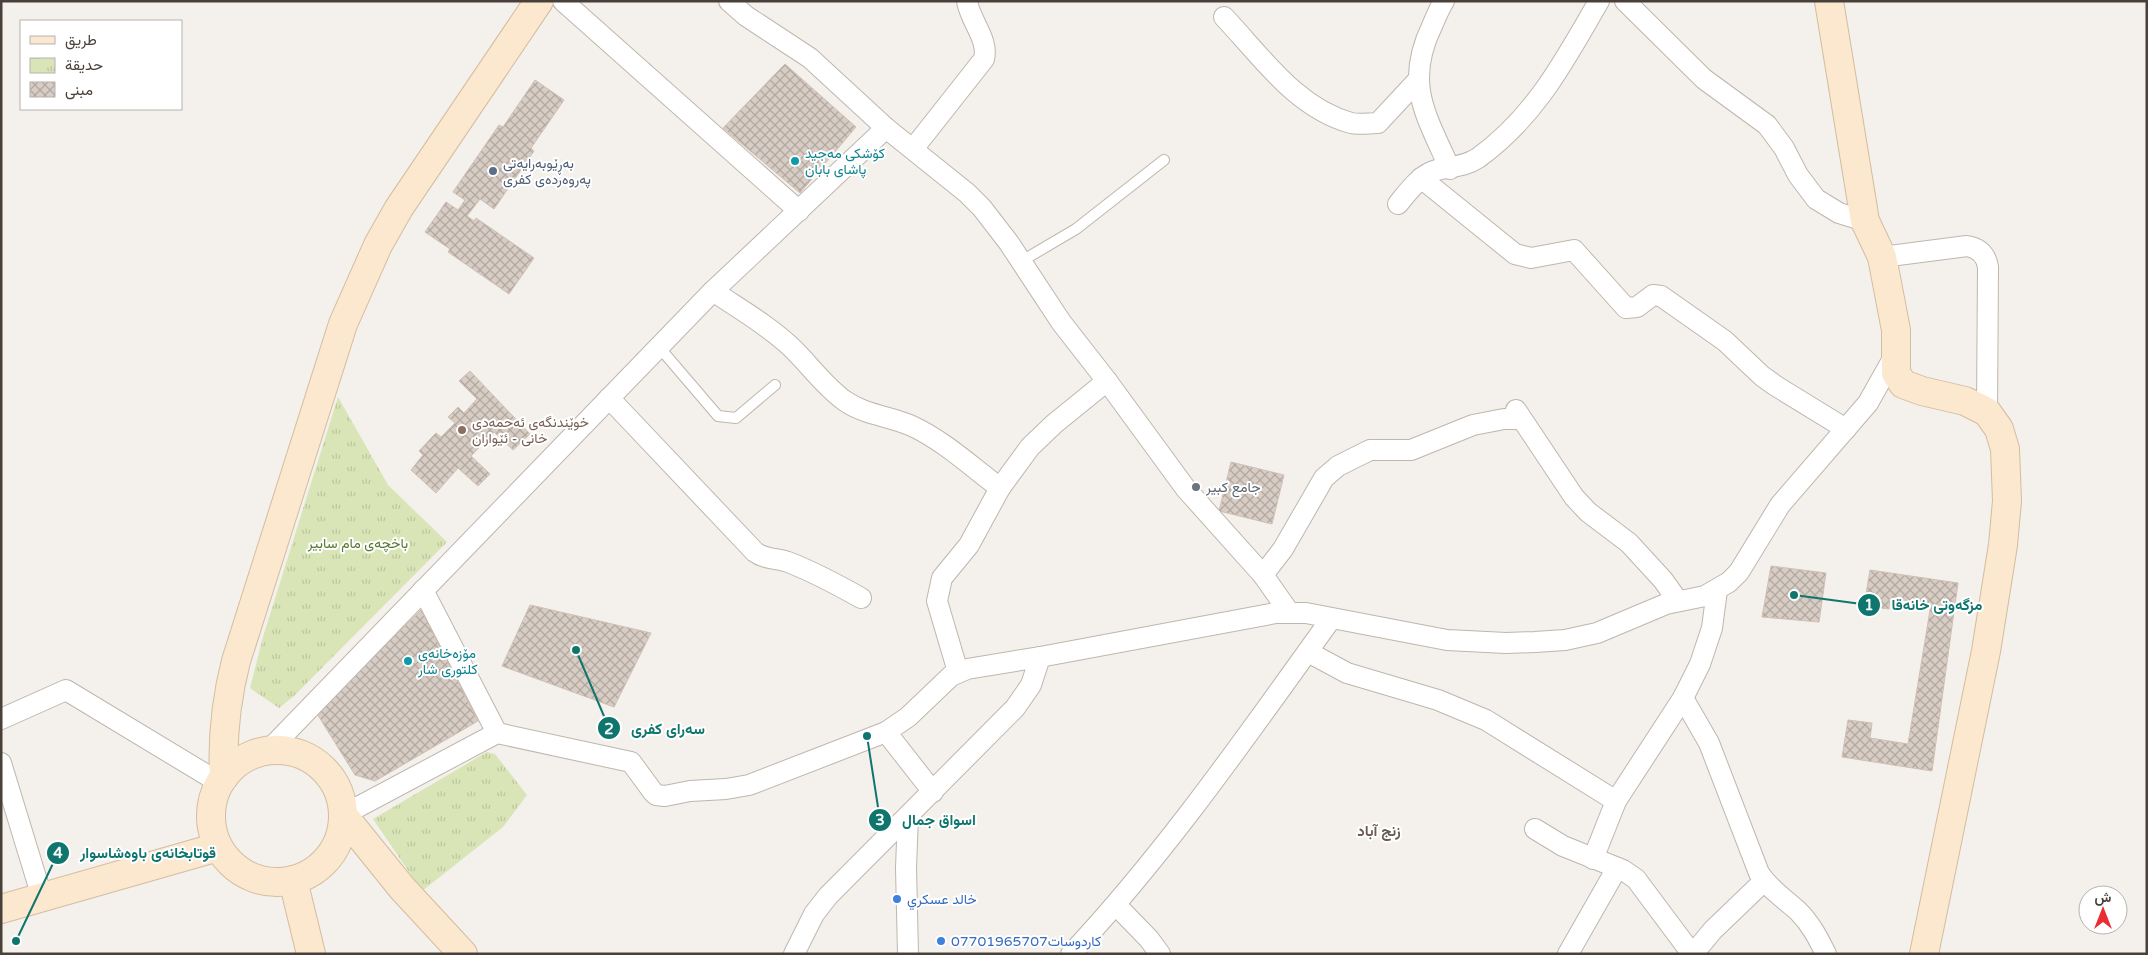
<svg xmlns="http://www.w3.org/2000/svg" width="2148" height="955" viewBox="0 0 2148 955" font-family="'Varela Round',Vazirmatn,sans-serif">
  <style>
    .park { fill: url(#park-tufts) }
    .building { fill: url(#building-cross-hatch); stroke: #cfc0b5 }
    .lines { fill: none; stroke-linecap: round; stroke-linejoin: round }
    .lane-casing { stroke: #bfb6ae; stroke-width: 12 }
    .street-casing { stroke: #bfb6ae; stroke-width: 22 }
    .secondary-casing { stroke: #d3bda0; stroke-width: 30 }
    .lane { stroke: #fff; stroke-width: 10 }
    .street { stroke: #fff; stroke-width: 20 }
    .secondary { stroke: #fbe8cf; stroke-width: 28 }
    .culture-dot { fill: #0f9aa8; stroke: #fff; stroke-width: 2 }
    .service-dot { fill: #5c6f8a; stroke: #fff; stroke-width: 2 }
    .education-dot { fill: #8d6e63; stroke: #fff; stroke-width: 2 }
    .worship-dot { fill: #6b7280; stroke: #fff; stroke-width: 2 }
    .shop-dot { fill: #3f7fe0; stroke: #fff; stroke-width: 2 }
    .labels { text-anchor: middle; dominant-baseline: central; stroke-width: 4; stroke-linejoin: round; paint-order: stroke }
    .culture-label { font-size: 14px; fill: #0d838f; stroke: #fff; text-anchor: start }
    .service-label { font-size: 14px; fill: #4e5e75; stroke: #fff; text-anchor: start }
    .education-label { font-size: 14px; fill: #785e54; stroke: #fff; text-anchor: start }
    .worship-label { font-size: 14px; fill: #5b616d; stroke: #fff; text-anchor: start }
    .park-label { font-size: 14px; fill: #577630; stroke: #fff }
    .shop-label { font-size: 14px; fill: #366cbe; stroke: #fff; text-anchor: start }
    .neighbourhood-label { font-size: 15px; font-weight: bold; fill: #6a5c51; stroke: #fff }
    .leader { fill: none; stroke: #0f766e; stroke-width: 2 }
    .callout-dot { fill: #0f766e; stroke: #fff; stroke-width: 2 }
    .mark-label { font-size: 15px; text-anchor: middle; font-weight: bold; fill: #fff }
    .callout-label { font-size: 15px; text-anchor: middle; font-weight: bold; fill: #0f766e; stroke: #fff; stroke-width: 4; stroke-linejoin: round; paint-order: stroke }
  </style>
  <defs>
    <pattern id="park-tufts" width="24" height="20" patternUnits="userSpaceOnUse" patternTransform="scale(1.25)"><rect width="24" height="20" fill="#d9e5b7"/><path d="M3 7l-1-3M5 7V3M7 7l1-3M15 17l-1-3M17 17v-4M19 17l1-3" fill="none" stroke="#bcc69e"/></pattern>
    <pattern id="building-cross-hatch" width="8" height="8" patternUnits="userSpaceOnUse" patternTransform="scale(1.25)"><rect width="8" height="8" fill="#d8cdc4"/><path d="M0 0l8 8M0 8l8-8" fill="none" stroke="#b1a8a0"/></pattern>
  </defs>
  <rect width="100%" height="100%" fill="#f4f0eb"/>
  <g class="park">
    <polygon points="338,397 388,485 447,542 294,696 279,708 250,688 263,637"/>
    <polygon points="487,752 495,754 527,795 503,827 422,891 373,819"/>
  </g>
  <g class="building">
    <polygon points="785,64 856,127 800,193 723,128"/>
    <polygon points="535,80 564,100 531,148 534,151 494,209 480,199 467,216 474,221 476,218 534,258 509,294 448,252 450,249 425,232 446,202 458,210 465,200 453,192 499,125 503,127"/>
    <polygon points="470,371 530,434 513,450 494,432 471,456 490,474 478,486 458,468 436,493 411,470 423,455 419,451 436,433 441,437 455,423 448,417 458,407 464,413 477,399 459,381"/>
    <polygon points="1231,462 1284,475 1272,524 1219,511"/>
    <polygon points="1771,566 1826,573 1819,622 1762,617"/>
    <polygon points="1870,570 1958,583 1932,771 1842,757 1848,720 1872,723 1870,738 1908,744 1931,604 1890,598 1889,609 1864,606"/>
    <polygon points="530,605 651,633 614,707 502,666"/>
    <polygon points="421,610 478,721 375,781 355,775 316,712"/>
  </g>
  <g class="lines">
    <defs>
      <g id="lane">
        <polyline points="1020,262 1076,229 1164,160"/>
        <polyline points="659,347 718,416 736,418 775,385"/>
      </g>
      <g id="street">
        <polyline points="563,1 799,211"/>
        <polyline points="729,1 746,16 810,58 886,128 967,193 982,208 1009,243 1061,322 1107,381 1186,489 1263,575 1289,612"/>
        <path d="M1444,1C1439,9 1436,17 1432,26C1404,84 1426,115 1450,169"/>
        <polyline points="1625,1 1704,79 1767,125 1784,148 1798,175 1816,199 1839,213 1865,221"/>
        <path d="M1224,17C1261,56 1296,108 1351,123C1359,125 1369,123 1378,123L1418,80"/>
        <path d="M913,149L984,59C989,39 970,21 967,1"/>
        <polyline points="1421,178 1515,254 1531,258 1574,250 1626,308 1637,307 1653,295 1661,296 1725,341 1762,376 1776,386 1846,429"/>
        <path d="M1398,204C1407,193 1418,178 1431,172C1447,165 1461,169 1478,158C1536,116 1564,61 1599,1"/>
        <path d="M1882,257L1967,246C1979,248 1986,255 1988,267L1987,412"/>
        <path d="M713,291C739,309 768,325 791,347C809,364 824,386 845,401C865,415 890,416 912,426C944,441 972,467 1000,488"/>
        <path d="M609,398L755,552C766,560 777,558 788,562C814,572 838,585 861,598"/>
        <polyline points="1516,410 1574,497 1588,512 1629,543 1663,580 1678,601"/>
        <polyline points="1263,575 1283,549 1324,478 1338,466 1370,450 1411,450 1473,425 1504,419 1521,419"/>
        <polyline points="423,590 497,733"/>
        <polyline points="1308,652 1347,673 1438,700 1486,720 1616,801"/>
        <polyline points="958,672 937,601 942,578 969,545 1000,488 1030,447 1054,424 1107,381"/>
        <path d="M1683,698L1709,743L1759,873C1770,890 1784,898 1798,911C1811,924 1818,938 1826,954"/>
        <polyline points="1,719 66,690 220,783"/>
        <polyline points="886,732 933,792"/>
        <polyline points="268,751 713,291 886,128"/>
        <polyline points="1,763 42,897"/>
        <polyline points="343,815 497,733 631,762 653,792 656,795 665,796 690,791 726,789 749,785 886,732 908,717 951,676 967,669 1040,657 1276,613 1306,613 1447,640 1506,643 1535,642 1565,640 1597,633 1666,604 1705,596 1729,582 1739,572 1780,505 1868,403 1895,355"/>
        <polyline points="1535,829 1563,846 1623,870 1636,879 1692,954"/>
        <polyline points="1593,859 1616,801 1683,698 1700,664 1712,628 1717,590"/>
        <polyline points="1116,905 1149,939 1160,954"/>
        <polyline points="794,954 814,914 828,896 1015,708 1031,685 1040,657"/>
        <polyline points="908,954 906,868 908,816"/>
        <path d="M1071,954C1168,850 1248,734 1331,619"/>
        <polyline points="1568,954 1617,868"/>
        <polyline points="1693,954 1713,930 1764,881"/>
      </g>
      <g id="secondary">
        <polyline points="1829,1 1865,221 1882,257 1896,330 1896,373 1903,384 1922,391 1965,401 1987,412 1999,429 2005,449 2007,501 2003,545 1986,651 1924,954"/>
        <circle cx="277" cy="816" r="66"/>
        <path d="M224,777C222,737 226,700 236,661L343,324L378,245L399,208L539,1"/>
        <polyline points="343,815 402,888 463,954"/>
        <polyline points="293,880 311,954"/>
        <polyline points="1,909 218,847"/>
      </g>
    </defs>
    <use href="#lane" class="lane-casing"/>
    <use href="#street" class="street-casing"/>
    <use href="#secondary" class="secondary-casing"/>
    <use href="#lane" class="lane"/>
    <use href="#street" class="street"/>
    <use href="#secondary" class="secondary"/>
  </g>
  <g class="culture-dot">
    <circle cx="795" cy="161" r="5"/>
    <circle cx="408" cy="661" r="5"/>
  </g>
  <circle class="service-dot" cx="493" cy="171" r="5"/>
  <circle class="education-dot" cx="462" cy="430" r="5"/>
  <circle class="worship-dot" cx="1196" cy="487" r="5"/>
  <g class="shop-dot">
    <circle cx="897" cy="899" r="5"/>
    <circle cx="941" cy="941" r="5"/>
  </g>
  <g class="labels">
    <g class="culture-label">
      <text x="805" y="153">کۆشکی مەجید<tspan x="805" dy="16">پاشای بابان</tspan></text>
      <text x="418" y="653">مۆزەخانەی<tspan x="418" dy="16">کلتوری شار</tspan></text>
    </g>
    <g class="service-label">
      <text x="503" y="163">بەڕێوبەرایەتی<tspan x="503" dy="16">پەروەردەی کفری</tspan></text>
    </g>
    <g class="education-label">
      <text x="472" y="422">خوێندنگەی ئەحمەدی<tspan x="472" dy="16">خانی - ئێواران</tspan></text>
    </g>
    <g class="worship-label">
      <text x="1206" y="487">جامع كبير</text>
    </g>
    <g class="park-label">
      <text x="358" y="543">باخچەی مام سابیر</text>
    </g>
    <g class="shop-label">
      <text x="907" y="899">خالد عسکري</text>
      <text x="951" y="941">كاردوسات07701965707</text>
    </g>
    <g class="neighbourhood-label">
      <text x="1379" y="831">زنج آباد</text>
    </g>
  </g>
  <path class="leader" d="M1794 595L1869 605M576 650L609 728M867 736L880 820M16 941L58 853"/>
  <g class="callout-dot">
    <circle cx="1794" cy="595" r="5"/>
    <circle cx="576" cy="650" r="5"/>
    <circle cx="867" cy="736" r="5"/>
    <circle cx="16" cy="941" r="5"/>
    <circle cx="1869" cy="605" r="12"/>
    <circle cx="609" cy="728" r="12"/>
    <circle cx="880" cy="820" r="12"/>
    <circle cx="58" cy="853" r="12"/>
  </g>
  <g class="mark-label">
    <text x="1869" y="610">1</text>
    <text x="609" y="734">2</text>
    <text x="880" y="825">3</text>
    <text x="58" y="858">4</text>
  </g>
  <g class="callout-label">
    <text x="1937" y="610">مزگەوتی خانەقا</text>
    <text x="668" y="734">سەرای کفری</text>
    <text x="939" y="825">اسواق جمال</text>
    <text x="148" y="858">قوتابخانەی باوەشاسوار</text>
  </g>
  <rect width="2148" height="955" fill="none" stroke="#484039" stroke-width="5"/>
  <rect x="20" y="20" width="162" height="90" fill="#ffffff" stroke="#b6b3b0"/>
  <rect x="30" y="36" width="25" height="8" fill="#fbe8cf" stroke="#b6b3b0"/>
  <text x="65" y="45" font-size="15" fill="#484039">طريق</text>
  <rect x="30" y="58" width="25" height="15" fill="url(#park-tufts)" stroke="#b6b3b0"/>
  <text x="65" y="70" font-size="15" fill="#484039">حديقة</text>
  <rect x="30" y="82" width="25" height="15" fill="url(#building-cross-hatch)" stroke="#b6b3b0"/>
  <text x="65" y="95" font-size="15" fill="#484039">مبنى</text>
  <g transform="translate(2103 910)"><circle r="24" fill="#ffffff" stroke="#b6b3b0"/>
  <path d="M0-4L9 19L0 12L-9 19Z" fill="#e92d33"/>
  <text y="-8" font-size="14" font-weight="bold" text-anchor="middle" fill="#484039">ش</text>
  </g>
</svg>
